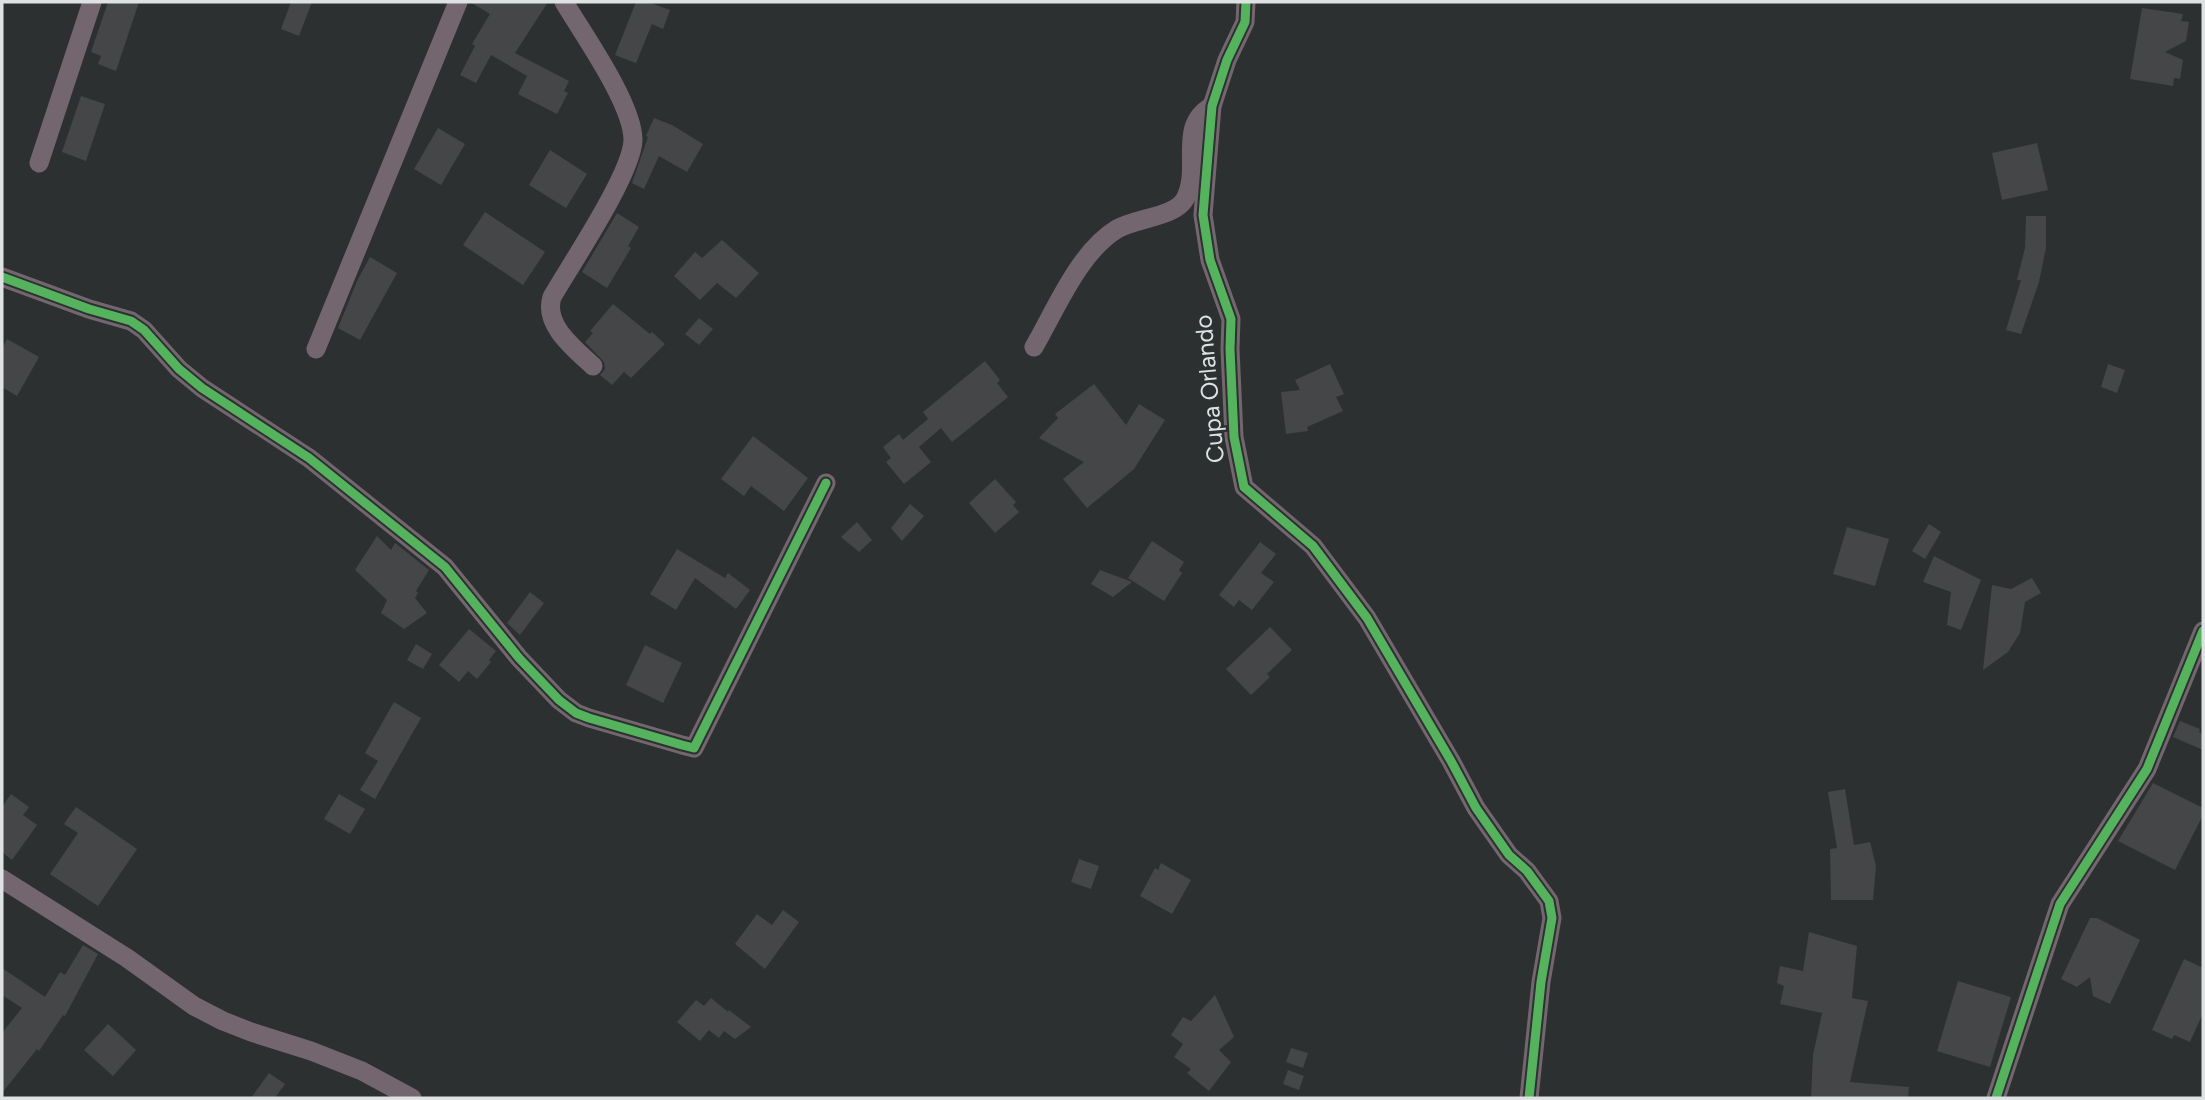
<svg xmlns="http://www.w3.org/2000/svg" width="2205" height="1100" viewBox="0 0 2205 1100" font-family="Figtree,sans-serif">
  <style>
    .building { fill: #444647 }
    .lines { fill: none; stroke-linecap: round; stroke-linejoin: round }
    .street { stroke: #74666e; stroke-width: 19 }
    .cycleway-casing { stroke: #2c3132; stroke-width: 13 }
    .cycleway { stroke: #56b35d; stroke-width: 9 }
    .labels { text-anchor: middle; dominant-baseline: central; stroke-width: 5; stroke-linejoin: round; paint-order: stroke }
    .street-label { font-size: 24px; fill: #dfe2e3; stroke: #2c3132 }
  </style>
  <rect width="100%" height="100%" fill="#2d3031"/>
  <g class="building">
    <polygon points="108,2 139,2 116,71 98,64 101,56 91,52"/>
    <polygon points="291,2 312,2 299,36 281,29"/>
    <polygon points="470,2 548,2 515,53 569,81 564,91 568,93 557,114 518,94 527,76 491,55 476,83 460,75 475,46 472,44 490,14"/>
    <polygon points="636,2 648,2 670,10 663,29 652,24 636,63 615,55"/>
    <polygon points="2142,8 2183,14 2181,21 2189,22 2186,41 2165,52 2183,60 2180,79 2174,78 2173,86 2130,79"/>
    <polygon points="81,96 105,104 86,161 62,152"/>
    <polygon points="654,118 672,125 703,144 687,172 659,156 644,189 632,183 648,137 646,136"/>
    <polygon points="438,128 465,144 441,185 414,169"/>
    <polygon points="2037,143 2048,190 2002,200 1992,153"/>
    <polygon points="550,150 587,174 566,208 529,185"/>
    <polygon points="485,212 545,252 523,285 463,245"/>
    <polygon points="617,213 639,227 628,246 631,248 607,288 582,272"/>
    <polygon points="2026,216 2046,216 2046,248 2039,282 2021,334 2006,330 2021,280 2017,280 2025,248"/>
    <polygon points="722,240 759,273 736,298 717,283 700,300 674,276 695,252 702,258"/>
    <polygon points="370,257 397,273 360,340 338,328 357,281"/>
    <polygon points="613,304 650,334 652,332 665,344 631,378 624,372 612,385 600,375 605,369 604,362 585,342 593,333 590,331"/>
    <polygon points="699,318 713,329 699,345 685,334"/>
    <polygon points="7,339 39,357 17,396 2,387 2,348"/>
    <polygon points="985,361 1000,380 997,383 1008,397 952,442 941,428 919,447 931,462 904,484 886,462 891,458 883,447 899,434 903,440 928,419 923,412"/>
    <polygon points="1330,364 1344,394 1336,397 1343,411 1307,427 1308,431 1286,434 1281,392 1300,390 1295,380"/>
    <polygon points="2108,364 2125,370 2117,393 2101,387"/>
    <polygon points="1094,384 1126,425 1139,404 1165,420 1134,469 1087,508 1063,479 1084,462 1039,438 1058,418 1055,414"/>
    <polygon points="753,436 808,478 784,511 751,486 744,496 721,479"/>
    <polygon points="995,479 1016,502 1013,505 1019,512 995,533 969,503"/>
    <polygon points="910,504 924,516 902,541 891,528"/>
    <polygon points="857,522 872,540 859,552 841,537"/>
    <polygon points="1929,524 1941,532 1925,559 1912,551"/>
    <polygon points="1847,527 1889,539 1875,586 1833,574"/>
    <polygon points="377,536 391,550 395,543 429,570 416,591 418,593 415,598 427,613 404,629 381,613 387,600 355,570"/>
    <polygon points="1152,541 1184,562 1179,570 1182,573 1164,601 1128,578"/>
    <polygon points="1260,542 1276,554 1261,573 1274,582 1252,610 1239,600 1234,607 1219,595"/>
    <polygon points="677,549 725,578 728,573 750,590 736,609 695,578 676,610 650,594"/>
    <polygon points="1934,556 1981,580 1961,630 1947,625 1951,592 1923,582"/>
    <polygon points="1100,570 1132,582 1113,597 1091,584"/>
    <polygon points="2032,578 2041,593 2025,602 2020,633 2008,652 1983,670 1992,585 2011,589"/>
    <polygon points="530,592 544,603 520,635 507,623"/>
    <polygon points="1270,627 1292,650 1267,674 1270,677 1251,695 1226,669"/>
    <polygon points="469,629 496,651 489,660 491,662 477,679 468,671 459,682 439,665"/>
    <polygon points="416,644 432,654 423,669 407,660"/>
    <polygon points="645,645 682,663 663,703 626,685"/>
    <polygon points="394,702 421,718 375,799 360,790 378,761 365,753"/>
    <polygon points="2180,721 2200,729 2199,732 2203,734 2203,750 2173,737"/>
    <polygon points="2153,783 2203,808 2203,815 2175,870 2118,841"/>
    <polygon points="1845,789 1854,845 1870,842 1876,866 1873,900 1831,900 1830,849 1837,848 1828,792"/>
    <polygon points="11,794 29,807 23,815 37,825 12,860 2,852 2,807"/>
    <polygon points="339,794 365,809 350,834 324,819"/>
    <polygon points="76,807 137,849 98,906 50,874 78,833 64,824"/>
    <polygon points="1079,859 1099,866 1091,889 1071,882"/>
    <polygon points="1161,863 1191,880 1172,914 1140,896 1155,868 1158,870"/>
    <polygon points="783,910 799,922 765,969 735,944 757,914 772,925"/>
    <polygon points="2090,918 2097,918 2140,940 2110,1004 2093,996 2090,977 2077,987 2061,979"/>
    <polygon points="1809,932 1857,946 1852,998 1868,1001 1850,1082 1909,1087 1908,1098 1811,1098 1813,1055 1822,1013 1780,1004 1784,986 1777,983 1780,966 1803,971"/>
    <polygon points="83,945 98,954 65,1016 63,1015 39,1051 37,1049 2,1093 2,1033 22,1008 2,995 2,968 45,997 60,972 65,975"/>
    <polygon points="2184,959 2203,968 2203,1013 2190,1042 2174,1035 2172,1039 2152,1030"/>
    <polygon points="1958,981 2011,997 1990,1067 1937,1051"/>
    <polygon points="1215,995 1234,1037 1219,1050 1231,1062 1209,1091 1187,1073 1191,1069 1174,1057 1183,1044 1171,1035 1183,1017 1191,1021"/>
    <polygon points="711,998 728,1012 729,1010 751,1027 735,1039 724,1031 719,1038 709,1030 700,1041 677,1022 696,1000 704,1006"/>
    <polygon points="108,1024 136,1050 113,1076 84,1050"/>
    <polygon points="1291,1048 1308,1053 1303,1068 1286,1062"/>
    <polygon points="1288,1070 1304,1076 1299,1090 1283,1084"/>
    <polygon points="269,1073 285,1084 275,1098 251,1098"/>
  </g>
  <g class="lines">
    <g class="street">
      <path d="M564,2C583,34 633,104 633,140C632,174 571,264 552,297C543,325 575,349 593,366"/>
      <polyline points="1246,2 1245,22 1227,60 1212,106 1203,215 1210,260 1231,319 1230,349 1234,437 1244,487 1313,546 1367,618 1451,761 1476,808 1509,855 1527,871 1549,901 1552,918 1541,982 1529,1098"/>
      <polyline points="39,163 92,2"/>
      <polyline points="2,277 89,309 131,321 144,330 179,369 202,388 309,458 445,567 519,658 559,700 576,713 589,718 682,745 694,748 826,483"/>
      <path d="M1034,347C1056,309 1079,252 1117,229C1136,218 1175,217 1185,199C1202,168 1176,126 1212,106"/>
      <polyline points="316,349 458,2"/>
      <polyline points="2,879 127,958 194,1006 223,1021 251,1032 311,1051 362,1071 412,1098"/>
      <polyline points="1996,1098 2060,904 2147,769 2203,631"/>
    </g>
    <defs>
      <g id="cycleway">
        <polyline points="1246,2 1245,22 1227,60 1212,106 1203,215 1210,260 1231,319 1230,349 1234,437 1244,487 1313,546 1367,618 1451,761 1476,808 1509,855 1527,871 1549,901 1552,918 1541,982 1529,1098"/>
        <polyline points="2,277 89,309 131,321 144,330 179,369 202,388 309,458 445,567 519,658 559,700 576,713 589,718 682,745 694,748 826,483"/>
        <polyline points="1996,1098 2060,904 2147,769 2203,631"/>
      </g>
    </defs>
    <use href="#cycleway" class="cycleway-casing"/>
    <use href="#cycleway" class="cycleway"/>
  </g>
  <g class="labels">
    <g class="street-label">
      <text transform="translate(1209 389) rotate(-95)">Cupa Orlando</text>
    </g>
  </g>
  <rect width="2205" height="1100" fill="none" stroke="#dfe2e3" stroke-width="7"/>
</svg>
